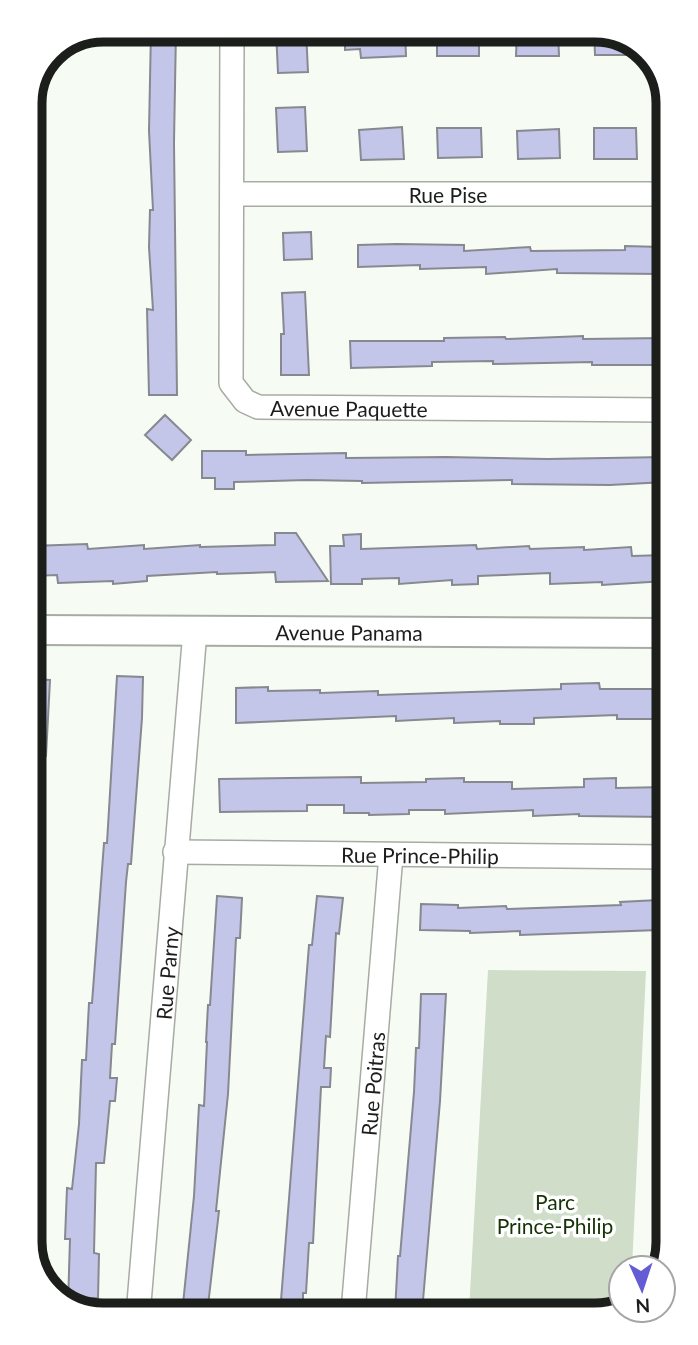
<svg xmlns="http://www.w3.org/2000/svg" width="698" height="1345" viewBox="0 0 698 1345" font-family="Lato,sans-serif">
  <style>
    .green { fill: #cfddc9 }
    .building { fill: #c3c6e8; stroke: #878890; stroke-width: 2 }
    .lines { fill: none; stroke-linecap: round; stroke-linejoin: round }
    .minor-casing { stroke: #a6aca4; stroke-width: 26 }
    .tertiary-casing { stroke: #a6aca4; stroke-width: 32 }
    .minor { stroke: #fff; stroke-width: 23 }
    .tertiary { stroke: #fff; stroke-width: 28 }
    .labels { text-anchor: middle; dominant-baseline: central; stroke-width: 7; stroke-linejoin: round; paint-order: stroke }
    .street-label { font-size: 21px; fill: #1c1e1b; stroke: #fff }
    .park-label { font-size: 21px; fill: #163306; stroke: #fff }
    .rim { fill: none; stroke: #1c1e1b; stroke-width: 9 }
  </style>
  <rect width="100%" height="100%" fill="#f6fcf4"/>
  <polygon class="green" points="488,970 646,971 632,1268 621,1268 621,1310 469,1311"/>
  <g class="building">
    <polygon points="151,30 176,30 174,143 177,395 149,395 147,309 153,310 149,247 150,210 153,210 149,131"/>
    <polygon points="276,30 306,30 308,72 278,73"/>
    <polygon points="345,30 405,30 406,56 361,58 360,49 345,50"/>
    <rect x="437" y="30" width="42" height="26"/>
    <polygon points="517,30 558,30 559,56 516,56"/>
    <polygon points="594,30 639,45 647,55 595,55"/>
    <polygon points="305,107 307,151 278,152 276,108"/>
    <polygon points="402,127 404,159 361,160 359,130"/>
    <polygon points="437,128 481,128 482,157 438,158"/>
    <polygon points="594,128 636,128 637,159 594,159"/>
    <polygon points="559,129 560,158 518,159 517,131"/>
    <polygon points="311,232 312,259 284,260 283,233"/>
    <polygon points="397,244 464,245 464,251 530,247 531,251 625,250 625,246 662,247 662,274 557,273 557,269 486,274 486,267 420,269 420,265 358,267 358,245"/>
    <polygon points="305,292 309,375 281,375 281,334 284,334 282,293"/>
    <polygon points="583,336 583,339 664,338 664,365 592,365 592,362 493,364 493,361 432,362 432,366 351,368 350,341 444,341 444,338 505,337 506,339"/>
    <polygon points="165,415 191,440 172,460 145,435"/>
    <polygon points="202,451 246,451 246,455 346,453 346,458 446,457 547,459 665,457 665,482 610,485 512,484 512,480 362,483 362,481 307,480 234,482 234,489 215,489 215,478 202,478"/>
    <polygon points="275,533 296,533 328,581 276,582 275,572 217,574 217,572 147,576 147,581 113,584 113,581 58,583 57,575 32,576 32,546 87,544 88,549 144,545 144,549 200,545 200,547 275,545"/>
    <polygon points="361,534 361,549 476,545 477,549 529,546 530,549 584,547 584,550 631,547 632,556 665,555 665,581 602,585 602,582 550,584 550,573 478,576 478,584 452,585 452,580 399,584 399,578 362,579 362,584 331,584 330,546 344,546 343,535"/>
    <polygon points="117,676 143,677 142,718 131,864 128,864 126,882 115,1044 112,1044 110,1078 117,1078 115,1101 110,1101 104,1163 96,1163 94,1253 99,1254 98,1298 91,1298 91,1312 68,1304 70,1239 65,1239 67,1188 72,1189 79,1124 82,1060 86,1060 89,1003 92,1003 104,843 107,843"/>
    <polygon points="33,679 50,680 46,756 33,756"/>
    <polygon points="599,683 600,689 655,689 656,719 617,719 617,715 534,718 534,724 500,724 500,721 454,723 454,718 396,721 396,716 236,723 236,688 268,687 268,691 320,690 320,693 378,691 378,695 561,689 561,684"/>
    <polygon points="361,777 361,783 426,782 426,779 464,778 464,782 512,782 512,789 584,787 584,779 616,778 616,788 666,787 666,817 579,816 579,814 533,816 533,810 445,814 445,810 409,810 409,814 369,815 369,813 344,813 344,805 307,805 307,811 220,812 219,779"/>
    <polygon points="217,896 242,898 240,938 236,938 228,1094 216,1211 219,1211 207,1314 182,1314 194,1196 199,1105 204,1106 207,1042 206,1042 208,1005 210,1005"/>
    <polygon points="317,896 343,898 339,934 336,933 330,1037 326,1036 324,1068 331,1068 330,1087 321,1087 313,1243 309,1243 306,1293 303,1293 303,1313 280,1313 309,945 312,945"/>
    <polygon points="658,900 659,930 520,935 520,931 470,933 470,931 420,930 421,904 458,905 458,908 506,906 507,909 621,905 620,902"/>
    <polygon points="421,994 446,994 440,1101 422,1312 395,1312 398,1256 400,1256 414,1092 416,1048 419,1048"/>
  </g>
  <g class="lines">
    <defs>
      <g id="minor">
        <path id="s1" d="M232,30L231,383L245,401L258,407L664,410"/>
        <path id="s2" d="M233,194H663"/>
        <path id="s3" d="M175,852L666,857"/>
        <path id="s4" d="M353,1312L391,855"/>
        <path id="s5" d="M138,1315L195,631"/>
      </g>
      <g id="tertiary">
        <path id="s6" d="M32,630L665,633"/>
      </g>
    </defs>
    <use href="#minor" class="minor-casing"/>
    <use href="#tertiary" class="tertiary-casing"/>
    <use href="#minor" class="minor"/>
    <use href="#tertiary" class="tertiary"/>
  </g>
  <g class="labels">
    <g class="street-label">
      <text stroke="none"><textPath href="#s2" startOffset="215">Rue Pise</textPath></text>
      <text stroke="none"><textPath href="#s1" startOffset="481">Avenue Paquette</textPath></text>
      <text stroke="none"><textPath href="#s6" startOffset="317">Avenue Panama</textPath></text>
      <text stroke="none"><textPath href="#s3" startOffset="245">Rue Prince-Philip</textPath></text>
      <text stroke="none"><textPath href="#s5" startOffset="343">Rue Parny</textPath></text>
      <text stroke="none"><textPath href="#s4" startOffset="229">Rue Poitras</textPath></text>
    </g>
    <g class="park-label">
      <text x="555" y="1201">Parc<tspan x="555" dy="24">Prince-Philip</tspan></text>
    </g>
  </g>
  <path d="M0 0H698V1345H0ZM103 42H595A61 61 0 0 1 656 103V1242A61 61 0 0 1 595 1303H103A61 61 0 0 1 42 1242V103A61 61 0 0 1 103 42Z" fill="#fff" fill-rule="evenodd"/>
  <path class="rim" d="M103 42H595A61 61 0 0 1 656 103V1242A61 61 0 0 1 595 1303H103A61 61 0 0 1 42 1242V103A61 61 0 0 1 103 42Z"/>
  <g transform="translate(642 1289) rotate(177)"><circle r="33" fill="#ffffff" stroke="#a4a5a4" stroke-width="2"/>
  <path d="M0-5L12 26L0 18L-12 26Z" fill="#645cd5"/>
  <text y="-10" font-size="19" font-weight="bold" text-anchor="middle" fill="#1c1e1b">N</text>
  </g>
</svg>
